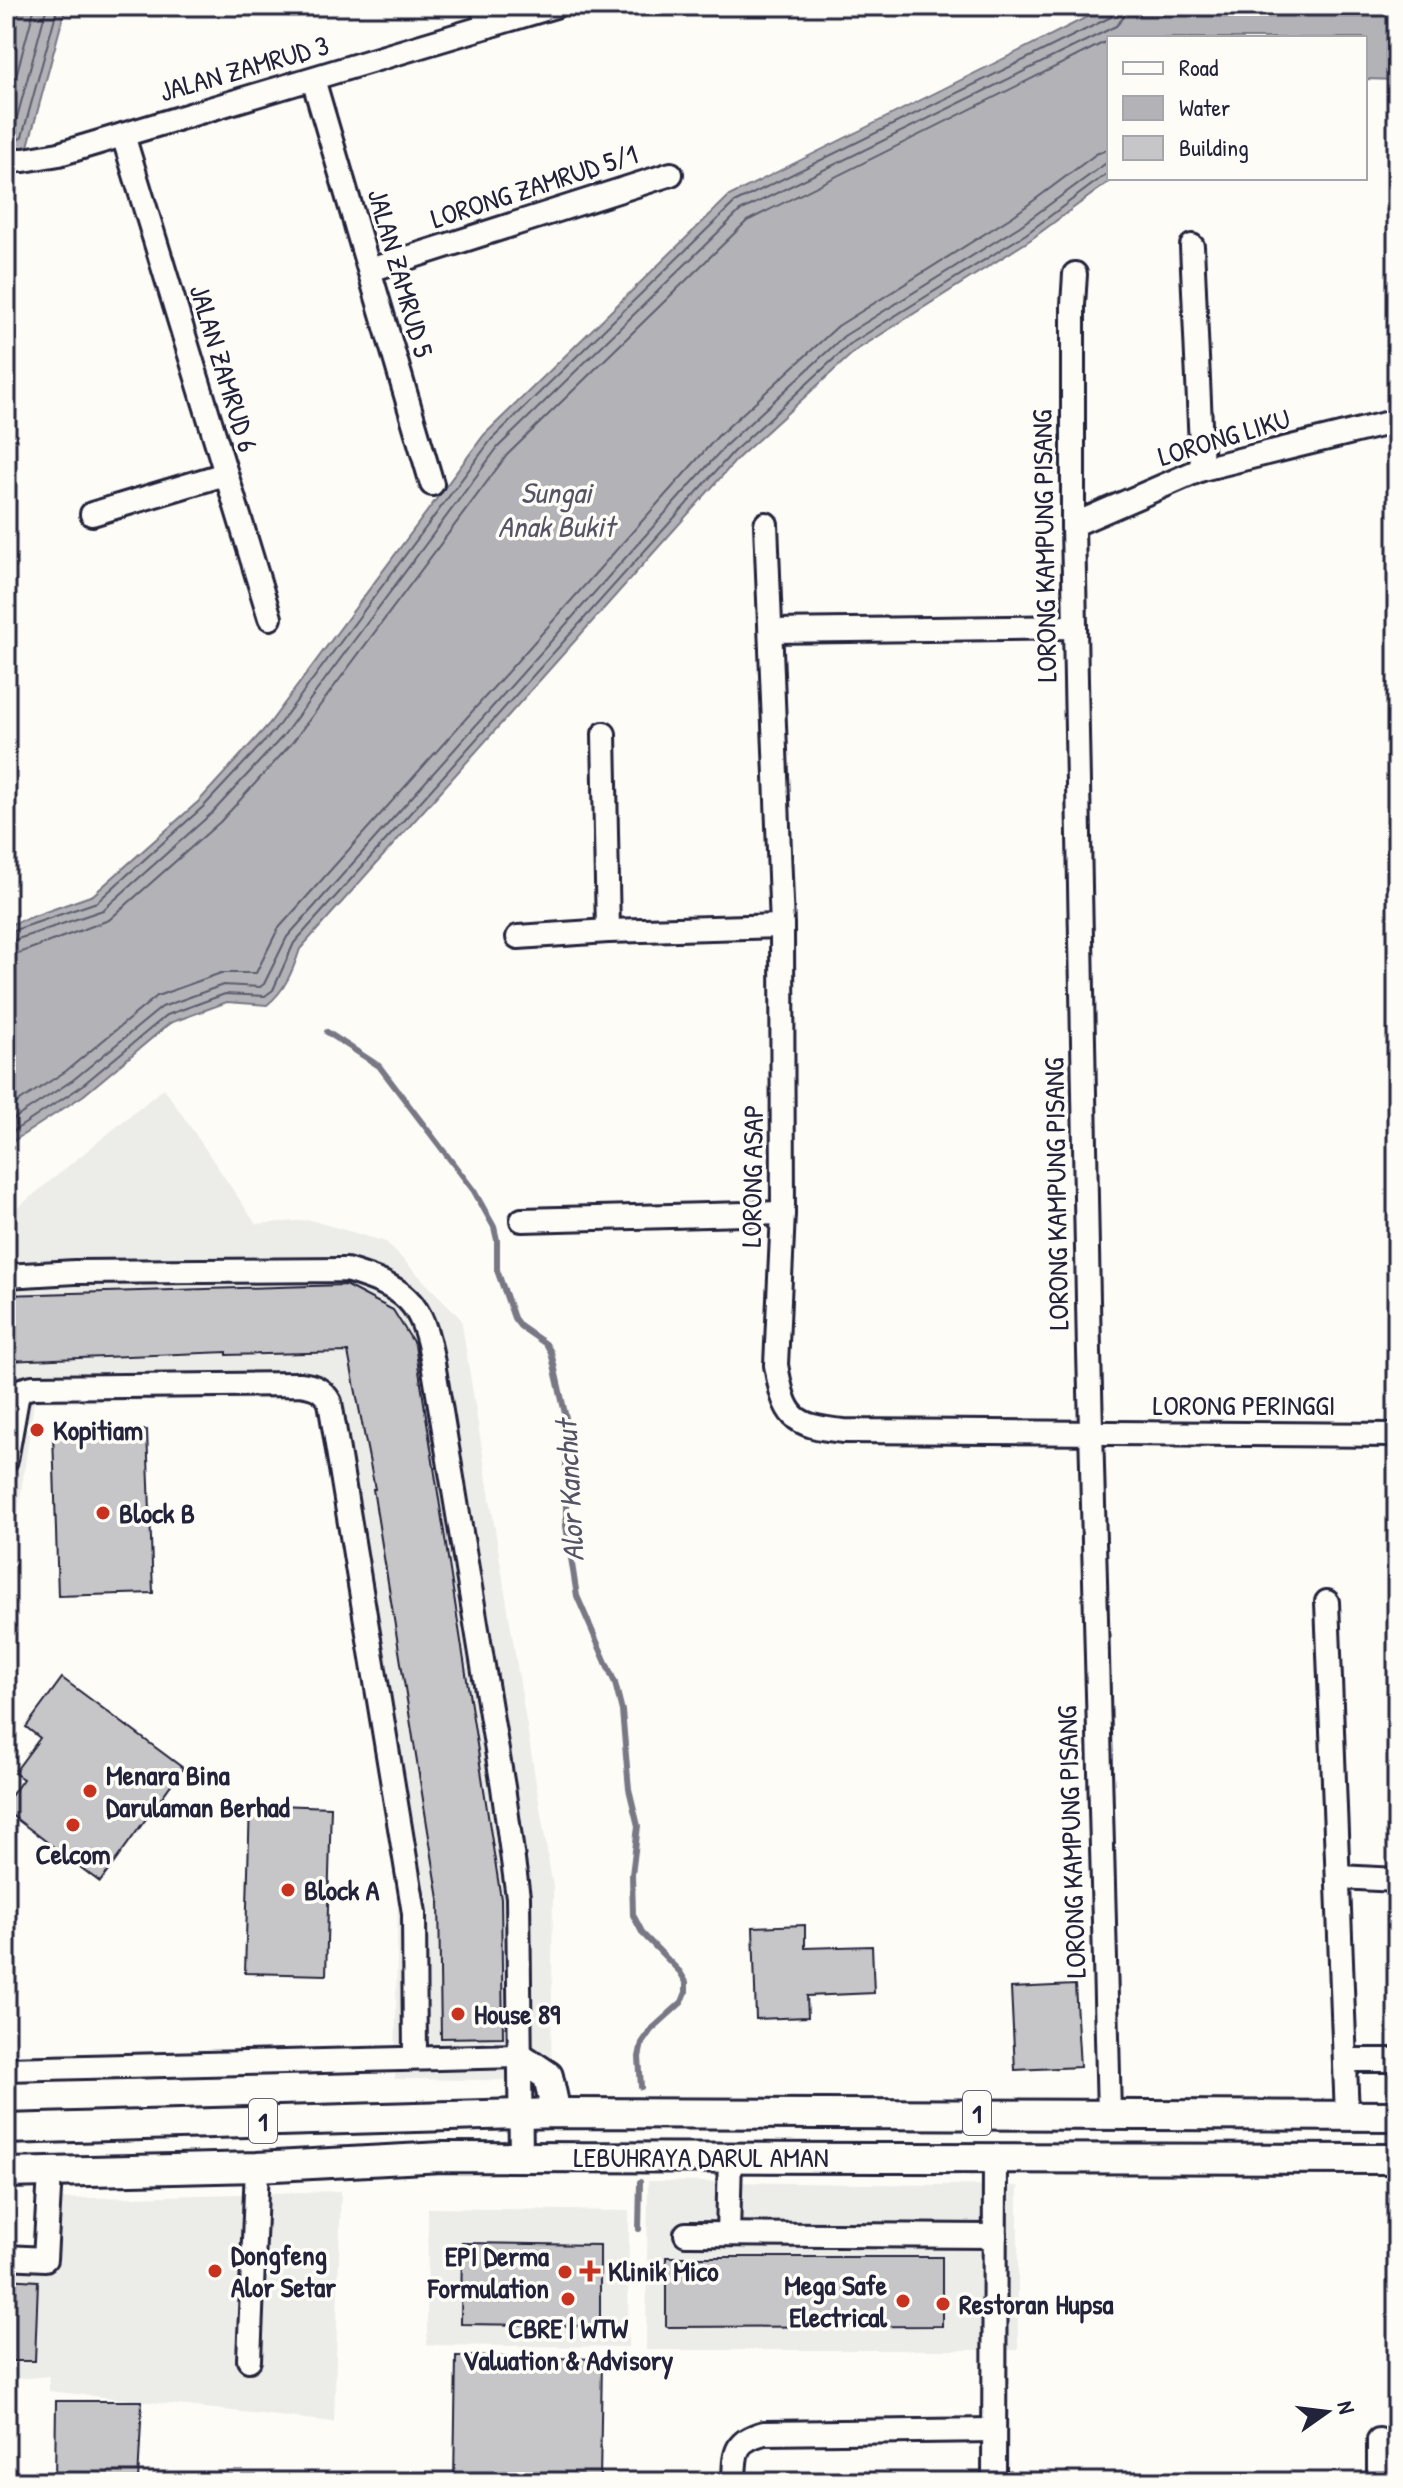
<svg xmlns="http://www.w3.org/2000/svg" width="1403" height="2488" viewBox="0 0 1403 2488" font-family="'Patrick Hand',sans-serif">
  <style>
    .built { fill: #ecece9 }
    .water { fill: #b2b2b7; stroke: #787885; stroke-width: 2 }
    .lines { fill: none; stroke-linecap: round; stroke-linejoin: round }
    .shore { stroke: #5c5c6d; stroke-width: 2 }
    .stream { stroke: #787885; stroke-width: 6 }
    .building { fill: #c6c6c8; stroke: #22223b; stroke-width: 2 }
    .minor-casing { stroke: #22223b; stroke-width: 28 }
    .major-casing { stroke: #22223b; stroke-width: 34 }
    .minor { stroke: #fdfcf7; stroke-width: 22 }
    .major { stroke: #fdfcf7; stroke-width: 28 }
    .poi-dot { fill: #c8321e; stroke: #fdfcf7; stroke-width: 3 }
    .labels { text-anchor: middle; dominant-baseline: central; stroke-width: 7; stroke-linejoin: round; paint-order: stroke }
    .shield { fill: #fdfcf7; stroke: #646373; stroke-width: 2 }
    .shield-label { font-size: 26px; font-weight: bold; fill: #22223b }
    .street-label { font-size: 28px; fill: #22223b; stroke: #fdfcf7 }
    .poi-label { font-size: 28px; font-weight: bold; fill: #22223b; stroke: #fdfcf7; text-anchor: start }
    .water-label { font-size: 30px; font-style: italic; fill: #545466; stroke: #fdfcf7 }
  </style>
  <rect width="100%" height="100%" fill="#fdfcf7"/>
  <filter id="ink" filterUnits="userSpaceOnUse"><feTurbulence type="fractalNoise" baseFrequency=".0125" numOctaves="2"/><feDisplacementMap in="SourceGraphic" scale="16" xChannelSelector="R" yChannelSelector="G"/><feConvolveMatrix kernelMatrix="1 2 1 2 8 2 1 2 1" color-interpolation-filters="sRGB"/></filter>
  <g filter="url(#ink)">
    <g class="built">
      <polygon points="164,1088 256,1224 310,1220 386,1242 461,1319 553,1888 551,2081 395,2079 398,1885 319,1399 34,1402 6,1597 6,1217"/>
      <polygon points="648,2181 1018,2186 1018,2350 646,2350"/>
      <polygon points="341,2191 334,2422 49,2391 49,2376 6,2380 6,2248 56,2251 59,2199"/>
      <polygon points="428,2208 629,2211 628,2347 427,2345"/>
    </g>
    <g class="water">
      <polygon points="6,6 66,6 27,150 6,144"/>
      <path d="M1122,6H1397V80L1365,79V38H1109V178H1114L1030,240L855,351L738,458L300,949C293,970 285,991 267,1005L227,1002L170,1023L84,1095L6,1146V926L93,895L199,801L269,724L484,435L729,196L1097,12Z"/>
    </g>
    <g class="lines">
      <g class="shore">
        <polyline points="6,113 35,6"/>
        <polyline points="6,127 15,125 47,6"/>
        <polyline points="6,137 19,139 22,137 58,6"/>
        <polyline points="6,933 97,902 204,806 275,730 491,440 734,203 1111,17 1116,6"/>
        <polyline points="6,943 103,910 212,813 283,736 498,447 740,211 1116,26 1124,17 1126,6"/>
        <polyline points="6,955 19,953 109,920 220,822 292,743 507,455 747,221 1109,40"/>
        <polyline points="6,1110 66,1071 157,996 221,973 256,973 278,929 718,436 838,326 1013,216 1096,154 1109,149"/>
        <polyline points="6,1124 73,1080 162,1007 223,985 260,987 264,984 287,937 726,445 844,336 1020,226 1109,161"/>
        <polyline points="6,1136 79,1088 167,1015 225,994 265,996 273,990 294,943 733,452 850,344 1026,234 1109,172"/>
      </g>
      <g class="stream">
        <polyline points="327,1032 379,1066 474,1191 494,1227 497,1240 497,1270 514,1318 520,1326 546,1344 551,1352 566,1418 566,1526 577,1596 615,1683 622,1711 629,1789 638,1826 632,1875 633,1915 643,1934 680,1972 686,1982 686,1992 682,2002 651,2030 642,2043 639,2057 641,2087"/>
        <polyline points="639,2229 640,2182"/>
      </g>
    </g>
    <g class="building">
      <polygon points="345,1285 393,1310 415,1345 501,1899 503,2037 441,2038 439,1899 373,1489 375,1489 348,1352 227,1355 227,1352 6,1361 6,1295"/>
      <polygon points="147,1430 153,1593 58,1596 53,1433"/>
      <polygon points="62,1678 183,1768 100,1882 6,1811 6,1803 23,1779 14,1773 40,1738 26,1727"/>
      <polygon points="250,1804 331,1807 326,1975 245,1973"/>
      <polygon points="805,1925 805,1948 872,1946 874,1993 807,1996 808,2017 756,2019 753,1927"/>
      <polygon points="1075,1985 1080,2067 1015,2070 1011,1988"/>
      <polygon points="462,2243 600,2245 600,2326 461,2324"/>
      <polygon points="666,2257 942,2257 942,2326 666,2327"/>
      <polygon points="6,2279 38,2281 35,2361 6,2361"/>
      <polygon points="456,2356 602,2359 600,2482 454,2482"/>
      <polygon points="56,2401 142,2401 138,2482 55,2482"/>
    </g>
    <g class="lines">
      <defs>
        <g id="minor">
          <polyline points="482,6 488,26"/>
          <polyline points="313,79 432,484"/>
          <polyline points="123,135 270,618"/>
          <polyline points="6,160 24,160 59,154 555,6"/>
          <polyline points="1192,246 1202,469"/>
          <polyline points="370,270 671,174"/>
          <polyline points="1075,274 1073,305 1073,525 1089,1352 1109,2113"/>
          <polyline points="92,514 225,474"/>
          <path d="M766,524L782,926L783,1213L776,1365C785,1417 791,1426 844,1431L1397,1435"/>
          <polyline points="1073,525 1202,469 1397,421"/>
          <polyline points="771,631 1075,627"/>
          <polyline points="604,734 608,931"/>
          <polyline points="518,937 608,931 782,926"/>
          <polyline points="522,1220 783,1213"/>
          <path d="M6,1276L75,1272L346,1270C406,1288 422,1300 433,1363L503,1787L518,1897L521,2158"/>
          <path d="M6,1460L17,1398L21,1390L32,1387L300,1384C315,1386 322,1389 330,1402L414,1913L415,2058"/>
          <polyline points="1327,1602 1347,2116"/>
          <polyline points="1339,1877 1397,1880"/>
          <polyline points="1345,2060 1397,2060"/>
          <polyline points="6,2069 518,2056"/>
          <polyline points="686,2234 995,2236"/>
          <polyline points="728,2234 730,2157"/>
          <polyline points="6,2257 45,2259 50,2173"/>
          <polyline points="249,2360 257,2167"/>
          <polyline points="1379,2440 1379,2482"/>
          <path d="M734,2482C735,2454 733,2441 764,2433L994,2430"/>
          <polyline points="994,2482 995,2156"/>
        </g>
        <g id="major">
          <polyline points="518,2056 548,2076 556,2113"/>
          <polyline points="6,2129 556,2113 1397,2116"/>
          <polyline points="6,2173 257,2167 442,2157 1397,2159"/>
        </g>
      </defs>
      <use href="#minor" class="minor-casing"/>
      <use href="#major" class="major-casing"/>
      <use href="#minor" class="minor"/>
      <use href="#major" class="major"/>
    </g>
  </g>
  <g class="poi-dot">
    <circle cx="37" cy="1430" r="8"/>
    <circle cx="103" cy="1513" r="8"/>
    <circle cx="90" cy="1791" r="8"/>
    <circle cx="73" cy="1825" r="8"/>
    <circle cx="288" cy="1890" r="8"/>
    <circle cx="458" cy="2014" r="8"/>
    <circle cx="215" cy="2271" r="8"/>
    <path d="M586 2259h8v8h8v8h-8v8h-8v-8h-8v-8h8z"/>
    <circle cx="565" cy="2272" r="8"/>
    <circle cx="568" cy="2299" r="8"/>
    <circle cx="903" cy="2301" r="8"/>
    <circle cx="943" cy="2304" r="8"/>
  </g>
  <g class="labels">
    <g class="shield">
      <rect x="963" y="2091" width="28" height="44" rx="6"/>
      <rect x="249" y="2099" width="28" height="44" rx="6"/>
    </g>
    <g class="shield-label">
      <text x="977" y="2113">1</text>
      <text x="263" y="2121">1</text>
    </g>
    <g class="street-label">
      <text transform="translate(244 68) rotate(-16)">JALAN ZAMRUD 3</text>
      <text transform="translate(534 186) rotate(-18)">LORONG ZAMRUD 5/1</text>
      <text transform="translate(401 273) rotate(74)">JALAN ZAMRUD 5</text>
      <text transform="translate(224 368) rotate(73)">JALAN ZAMRUD 6</text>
      <text transform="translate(1224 437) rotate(-17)">LORONG LIKU</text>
      <text transform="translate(1044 546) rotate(-91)">LORONG KAMPUNG PISANG</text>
      <text transform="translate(752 1176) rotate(-89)">LORONG ASAP</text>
      <text transform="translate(1056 1194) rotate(-91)">LORONG KAMPUNG PISANG</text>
      <text x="1244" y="1405">LORONG PERINGGI</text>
      <text transform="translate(1071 1842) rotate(-92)">LORONG KAMPUNG PISANG</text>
      <text x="701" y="2157">LEBUHRAYA DARUL AMAN</text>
    </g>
    <g class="poi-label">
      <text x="53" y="1430">Kopitiam</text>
      <text x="119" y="1513">Block B</text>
      <text x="106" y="1775">Menara Bina<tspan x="106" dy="32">Darulaman Berhad</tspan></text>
      <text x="73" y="1854" text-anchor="middle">Celcom</text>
      <text x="304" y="1890">Block A</text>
      <text x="474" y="2014">House 89</text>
      <text x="231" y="2255">Dongfeng<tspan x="231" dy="32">Alor Setar</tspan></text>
      <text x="549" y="2256" text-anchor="end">EPI Derma<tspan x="549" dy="32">Formulation</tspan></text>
      <text x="608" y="2271">Klinik Mico</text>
      <text x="887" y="2285" text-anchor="end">Mega Safe<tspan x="887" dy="32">Electrical</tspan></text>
      <text x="959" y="2304">Restoran Hupsa</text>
      <text x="568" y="2328" text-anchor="middle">CBRE | WTW<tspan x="568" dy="32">Valuation &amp; Advisory</tspan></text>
    </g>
    <g class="water-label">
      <text x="556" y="492">Sungai<tspan x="556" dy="34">Anak Bukit</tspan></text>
      <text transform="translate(569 1491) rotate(-93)">Alor Kanchut</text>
    </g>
  </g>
  <rect width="1403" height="2488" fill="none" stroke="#fdfcf7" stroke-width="32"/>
  <rect x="16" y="16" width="1371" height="2456" fill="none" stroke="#22223b" stroke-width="3" filter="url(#ink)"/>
  <rect x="1107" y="36" width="260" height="144" fill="#fdfcf7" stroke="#a5a5ac" stroke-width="2"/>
  <rect x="1123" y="62" width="40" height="12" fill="#fdfcf7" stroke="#a5a5ac" stroke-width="2"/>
  <text x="1179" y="76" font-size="24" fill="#22223b">Road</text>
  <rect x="1123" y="96" width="40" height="24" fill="#b2b2b7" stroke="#a5a5ac" stroke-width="2"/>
  <text x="1179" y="116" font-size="24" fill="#22223b">Water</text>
  <rect x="1123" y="136" width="40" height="24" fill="#c6c6c8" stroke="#a5a5ac" stroke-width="2"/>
  <text x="1179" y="156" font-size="24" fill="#22223b">Building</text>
  <g transform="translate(1327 2412) rotate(76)" stroke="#fdfcf7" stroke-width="6" paint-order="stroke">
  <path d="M0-6L14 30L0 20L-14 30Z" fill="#22223b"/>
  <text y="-12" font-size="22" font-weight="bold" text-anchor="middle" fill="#22223b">N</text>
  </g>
</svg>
